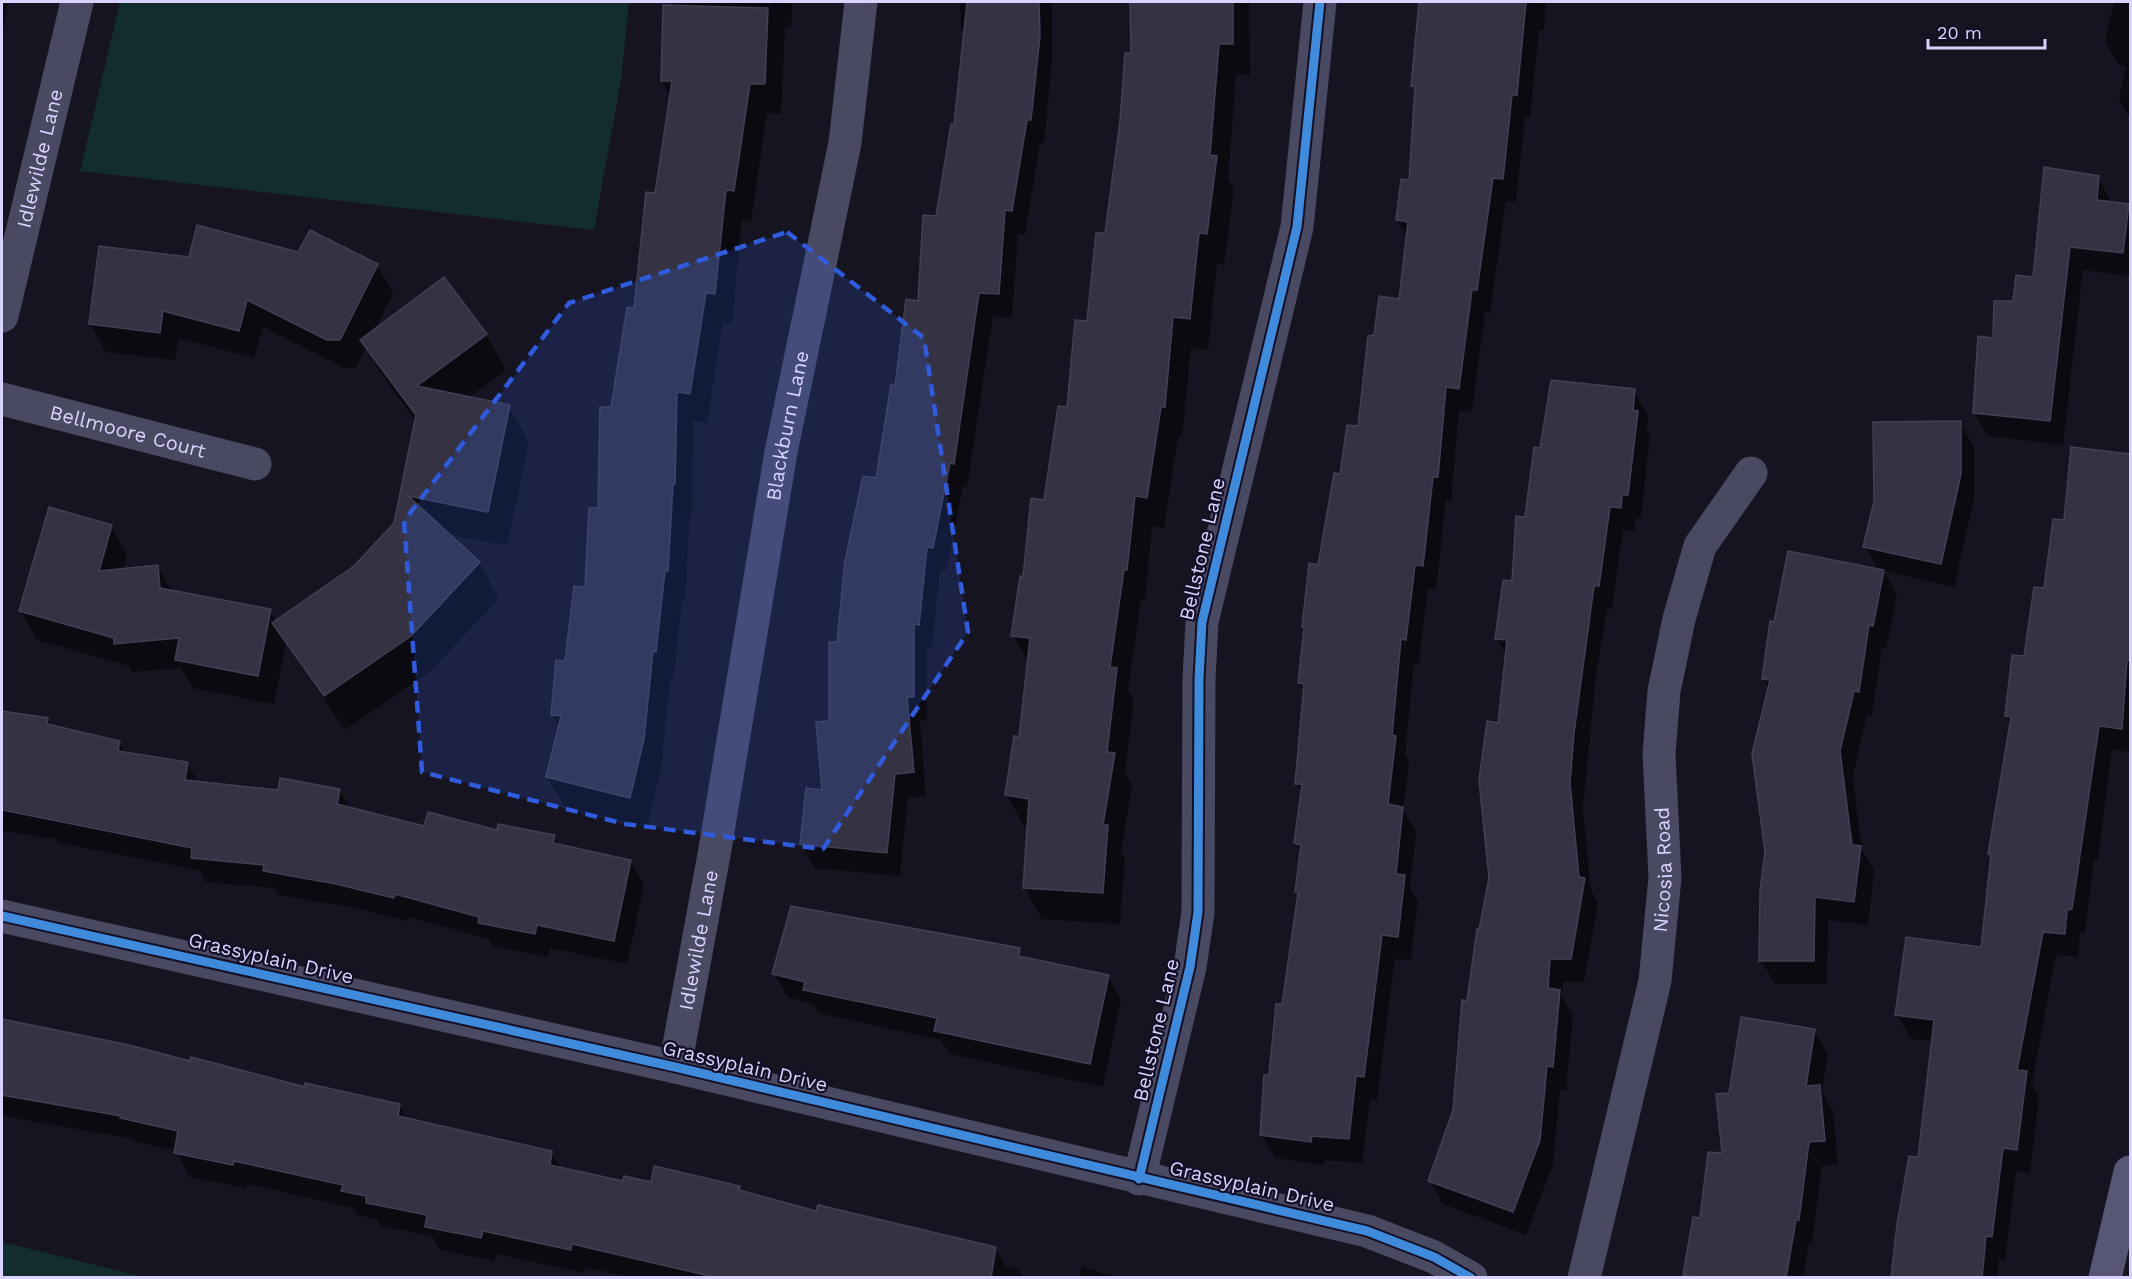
<svg xmlns="http://www.w3.org/2000/svg" width="2132" height="1279" viewBox="0 0 2132 1279" font-family="'Work Sans',sans-serif">
  <style>
    .green { fill: #132c2d }
    .shadow { fill: #0007 }
    .building { fill: #343243; stroke: #433f54; stroke-width: 1.5 }
    .lines { fill: none; stroke-linecap: round; stroke-linejoin: round }
    .street { stroke: #4a4962; stroke-width: 33 }
    .secondary { stroke: #575674; stroke-width: 33 }
    .cycleway-casing { stroke: #130f26; stroke-width: 13 }
    .cycleway { stroke: #408adc; stroke-width: 9 }
    .marked { fill: #305bdc; fill-opacity: 0.2; stroke: #305bdc; stroke-width: 4.5; stroke-dasharray: 12 8; stroke-linejoin: round }
    .labels { text-anchor: middle; dominant-baseline: central; stroke-width: 4.5; stroke-linejoin: round; paint-order: stroke }
    .street-label { font-size: 20px; fill: #d9d4ff; stroke: #130f26 }
  </style>
  <rect width="100%" height="100%" fill="#161421"/>
  <g class="green">
    <polygon points="120,2 629,2 621,80 594,230 80,171"/>
    <polygon points="2,1242 144,1277 2,1277"/>
  </g>
  <g class="shadow">
    <polygon points="2,2 8,2 2,38"/>
    <polygon points="671,2 793,2 791,27 785,27 781,114 767,113 751,221 742,220 732,323 723,322 707,423 693,421 692,513 690,513 685,601 682,601 673,681 670,681 661,770 647,827 565,807 547,777 559,727 552,715 587,589 612,409 635,310 656,195 671,97 662,81"/>
    <polygon points="960,2 1052,2 1052,61 1044,143 1040,143 1025,235 1018,233 1012,317 993,316 967,487 963,486 946,571 940,570 932,648 927,648 927,720 920,720 926,796 908,797 900,876 815,868 802,844 824,791 838,643 896,387 919,302 956,127 965,35 961,27"/>
    <polygon points="1131,2 1249,2 1250,75 1236,75 1228,179 1234,188 1224,264 1217,264 1208,350 1191,348 1182,438 1178,437 1164,528 1152,526 1145,601 1141,600 1128,690 1134,700 1125,773 1132,786 1121,852 1125,858 1120,924 1042,919 1025,888 1029,826 1024,826 1006,794 1020,739 1029,663 1013,635 1024,578 1089,322 1107,235 1132,55"/>
    <polygon points="1438,2 1546,2 1544,30 1539,30 1530,118 1525,118 1516,202 1506,201 1490,313 1485,313 1472,412 1459,410 1451,501 1446,500 1436,589 1428,588 1419,663 1414,663 1405,755 1409,761 1403,809 1416,832 1410,888 1418,901 1411,960 1395,959 1377,1100 1370,1099 1362,1163 1325,1160 1324,1165 1275,1158 1261,1135 1299,896 1296,892 1302,853 1296,843 1302,794 1296,783 1305,692 1299,682 1319,566 1341,475 1359,428 1376,336 1400,300 1407,237 1397,220 1411,182 1417,93 1412,86"/>
    <polygon points="2114,2 2130,2 2130,118 2119,99 2126,66 2119,65 2105,41"/>
    <polygon points="2098,177 2112,203 2128,205 2130,210 2130,276 2083,270 2063,445 1988,436 1974,413 1995,340 2014,303 2034,279"/>
    <polygon points="299,254 377,265 393,293 374,331 444,279 486,335 506,370 468,398 509,407 529,442 507,546 448,534 479,563 499,598 431,671 345,730 286,644 274,704 193,688 181,668 132,672 129,666 37,640 21,611 111,527 127,555 123,570 158,567 172,592 270,611 276,622 355,567 395,524 416,421 382,375 366,347 356,368 345,368 263,327 254,358 178,338 175,360 106,352 90,324 190,259"/>
    <polygon points="1634,391 1648,415 1647,429 1650,436 1641,518 1635,519 1634,531 1623,530 1612,609 1607,609 1596,676 1583,808 1591,890 1598,903 1584,982 1563,982 1562,997 1573,1015 1566,1090 1560,1090 1553,1164 1526,1235 1443,1204 1430,1180 1455,1111 1468,1002 1490,879 1507,656 1497,638 1513,583 1541,449"/>
    <polygon points="1960,423 1974,447 1974,499 1954,587 1884,571 1897,595 1886,649 1882,648 1872,715 1867,715 1853,776 1862,850 1874,871 1868,925 1828,920 1827,984 1775,984 1761,960 1769,689 1763,679 1775,623 1879,570 1865,547"/>
    <polygon points="2073,448 2130,456 2130,752 2112,750 2098,860 2094,860 2085,933 2080,933 2078,957 2056,955 2032,1084 2039,1096 2030,1173 2016,1172 2005,1260 1999,1260 1997,1278 1893,1278 1919,1159 1933,1041 1911,1039 1897,1015 1983,949 1992,858 1990,854 2011,725 2006,716 2065,522"/>
    <polygon points="2,712 47,719 52,727 119,742 126,754 187,764 199,783 279,791 339,790 350,808 426,827 554,837 560,846 630,861 644,885 627,964 550,948 548,957 493,946 489,939 408,917 407,921 350,907 278,895 275,888 206,882 200,870 58,843 56,839 2,831"/>
    <polygon points="1019,949 1025,959 1108,976 1121,1000 1103,1087 950,1054 941,1040 818,1013 813,1004 788,997 774,973"/>
    <polygon points="2,1021 129,1046 306,1089 399,1105 408,1120 551,1152 560,1168 624,1183 739,1187 743,1193 817,1213 995,1248 1006,1267 1019,1270 1024,1278 633,1278 585,1267 584,1273 496,1254 494,1261 440,1250 432,1236 381,1226 377,1219 357,1215 353,1208 247,1184 246,1188 189,1177 176,1150 136,1142 134,1139 2,1116"/>
    <polygon points="1814,1030 1828,1054 1822,1091 1833,1111 1838,1164 1822,1166 1812,1243 1809,1243 1803,1278 1687,1278 1685,1274 1701,1219 1723,1155 1731,1095"/>
    <polygon points="1082,1267 1120,1278 1079,1278"/>
  </g>
  <g class="building">
    <polygon points="967,2 1039,2 1040,36 1031,120 1027,120 1012,211 1005,210 999,294 979,293 954,464 950,463 933,548 927,547 919,625 914,624 914,697 907,697 914,772 895,774 887,853 800,844 806,788 822,790 816,722 829,721 829,642 837,642 845,561 863,476 876,478 891,385 895,386 906,299 918,301 923,215 936,216 951,124 954,125"/>
    <polygon points="1130,2 1233,2 1233,44 1219,44 1210,155 1217,156 1207,234 1199,233 1190,319 1173,317 1165,407 1161,407 1147,498 1135,496 1127,570 1124,570 1110,667 1117,668 1107,752 1115,753 1103,825 1108,825 1103,893 1023,888 1029,799 1005,795 1014,736 1019,737 1030,638 1011,636 1020,576 1023,577 1031,498 1044,500 1058,406 1067,407 1075,320 1087,321 1096,233 1105,233 1120,121 1125,53 1131,53"/>
    <polygon points="1419,2 1526,2 1517,95 1512,95 1503,179 1493,178 1477,290 1472,290 1459,389 1446,387 1438,477 1433,477 1423,566 1415,565 1406,640 1401,639 1392,735 1396,736 1388,804 1403,807 1396,874 1405,875 1398,937 1382,935 1364,1077 1356,1076 1349,1139 1312,1136 1311,1142 1260,1135 1264,1075 1269,1075 1276,1004 1282,1004 1298,893 1295,892 1301,845 1294,843 1302,784 1295,784 1304,684 1298,683 1304,627 1302,627 1309,563 1318,565 1334,473 1340,474 1347,425 1358,426 1368,336 1374,335 1379,296 1399,299 1408,222 1396,220 1401,179 1409,180 1415,87 1411,86"/>
    <polygon points="663,5 768,8 765,84 750,84 734,191 726,190 715,294 706,293 690,394 677,392 675,484 673,484 668,571 665,571 656,652 653,651 644,739 630,798 546,777 561,716 551,715 556,660 565,661 574,586 585,587 589,508 598,508 600,407 611,407 627,307 634,308 646,192 655,193 672,81 661,81"/>
    <polygon points="2044,167 2099,176 2097,200 2129,204 2123,253 2070,247 2050,421 1973,413 1978,336 1993,338 1994,301 2013,301 2016,275 2033,277"/>
    <polygon points="197,225 298,252 310,230 378,264 340,340 327,340 247,300 239,331 163,311 160,333 89,324 99,246 189,257"/>
    <polygon points="444,277 487,334 417,386 510,405 488,512 408,496 480,562 411,636 324,696 272,623 354,566 394,523 416,415 360,340"/>
    <polygon points="1551,380 1635,389 1633,410 1638,411 1628,495 1622,495 1621,508 1610,507 1599,586 1594,586 1574,733 1570,783 1579,877 1585,878 1571,959 1550,959 1548,988 1560,990 1553,1067 1547,1066 1540,1140 1513,1212 1428,1181 1453,1110 1462,1000 1467,1001 1477,929 1479,930 1489,878 1479,780 1487,721 1498,723 1507,640 1495,639 1503,580 1512,581 1516,516 1525,517 1534,447 1540,448"/>
    <polygon points="1961,421 1961,474 1941,564 1863,547 1874,501 1873,422"/>
    <polygon points="2071,447 2130,454 2130,661 2127,660 2122,729 2099,726 2072,909 2067,910 2065,934 2043,932 2017,1070 2027,1071 2017,1150 2003,1148 1992,1237 1986,1236 1982,1278 1891,1278 1897,1224 1909,1156 1918,1157 1934,1020 1895,1015 1906,937 1981,947 1991,855 1988,854 2011,717 2005,716 2012,655 2024,656 2034,587 2044,588 2053,519 2064,520"/>
    <polygon points="49,507 112,525 99,571 158,565 160,588 271,609 258,676 175,660 179,638 114,644 114,638 19,611"/>
    <polygon points="1788,551 1884,570 1873,626 1869,625 1859,692 1854,691 1840,751 1852,845 1861,846 1854,902 1815,897 1814,961 1759,961 1760,891 1765,852 1752,754 1770,680 1762,679 1770,621 1774,622"/>
    <polygon points="2,711 48,718 47,724 120,741 118,751 188,762 185,780 278,790 280,778 340,789 337,804 424,826 428,812 497,830 498,824 555,835 553,843 631,860 614,941 537,925 535,934 478,923 479,917 395,894 394,898 336,884 263,871 264,865 191,858 192,848 2,810"/>
    <polygon points="791,906 1020,948 1019,956 1109,975 1090,1064 934,1031 937,1018 803,990 805,982 772,974"/>
    <polygon points="1741,1017 1815,1029 1806,1086 1820,1085 1825,1141 1809,1142 1799,1220 1796,1220 1786,1278 1702,1278 1683,1275 1693,1217 1700,1218 1708,1152 1722,1153 1716,1094 1729,1093"/>
    <polygon points="2,1019 129,1045 190,1061 191,1057 305,1087 305,1083 400,1104 398,1116 552,1151 550,1165 623,1181 624,1176 651,1182 654,1166 740,1186 739,1190 816,1211 818,1205 996,1247 991,1278 718,1278 572,1244 571,1250 483,1231 481,1238 425,1227 427,1215 366,1203 366,1196 341,1191 343,1185 234,1161 233,1165 174,1153 178,1131 120,1118 121,1116 2,1095"/>
  </g>
  <g class="lines">
    <g class="street">
      <path id="s1" d="M2,316L77,2"/>
      <path id="s2" d="M2,399L255,464"/>
      <polyline points="2,916 675,1067 1367,1231 1434,1257 1471,1278"/>
      <path id="s3" d="M675,1067L715,849L781,452L845,143L861,2"/>
      <polyline points="1139,1179 1190,967 1198,912 1199,679 1202,622 1297,227 1320,2"/>
      <path id="s4" d="M1584,1278L1655,981L1665,877L1659,754L1664,691L1679,619L1700,546L1751,473"/>
    </g>
    <polyline class="secondary" points="2105,1278 2130,1172"/>
    <defs>
      <g id="cycleway">
        <polyline points="2,916 675,1067 1367,1231 1434,1257 1471,1278"/>
        <polyline points="1139,1179 1190,967 1198,912 1199,679 1202,622 1297,227 1320,2"/>
      </g>
    </defs>
    <use href="#cycleway" class="cycleway-casing"/>
    <use href="#cycleway" class="cycleway"/>
  </g>
  <path class="marked" d="M787,232L924,338L968,632L823,849L625,824L422,772L404,521L569,303Z"/>
  <g class="labels">
    <g class="street-label">
      <text stroke="none"><textPath href="#s1" startOffset="162">Idlewilde Lane</textPath></text>
      <text stroke="none"><textPath href="#s3" startOffset="651">Blackburn Lane</textPath></text>
      <text stroke="none"><textPath href="#s2" startOffset="130">Bellmoore Court</textPath></text>
      <text transform="translate(1202 549) rotate(-77)">Bellstone Lane</text>
      <text stroke="none"><textPath href="#s4" startOffset="417">Nicosia Road</textPath></text>
      <text stroke="none"><textPath href="#s3" startOffset="129">Idlewilde Lane</textPath></text>
      <text transform="translate(271 958) rotate(13)">Grassyplain Drive</text>
      <text transform="translate(1156 1030) rotate(-77)">Bellstone Lane</text>
      <text transform="translate(745 1066) rotate(13)">Grassyplain Drive</text>
      <text transform="translate(1252 1186) rotate(13)">Grassyplain Drive</text>
    </g>
  </g>
  <rect width="2132" height="1279" fill="none" stroke="#d9d4ff" stroke-width="6"/>
  <path d="M1928 39v9h117v-9" fill="none" stroke="#d9d4ff" stroke-width="3"/>
  <text x="1937" y="39" font-size="18" fill="#d9d4ff" stroke="#130f26" stroke-width="4.5" paint-order="stroke">20 m</text>
</svg>
